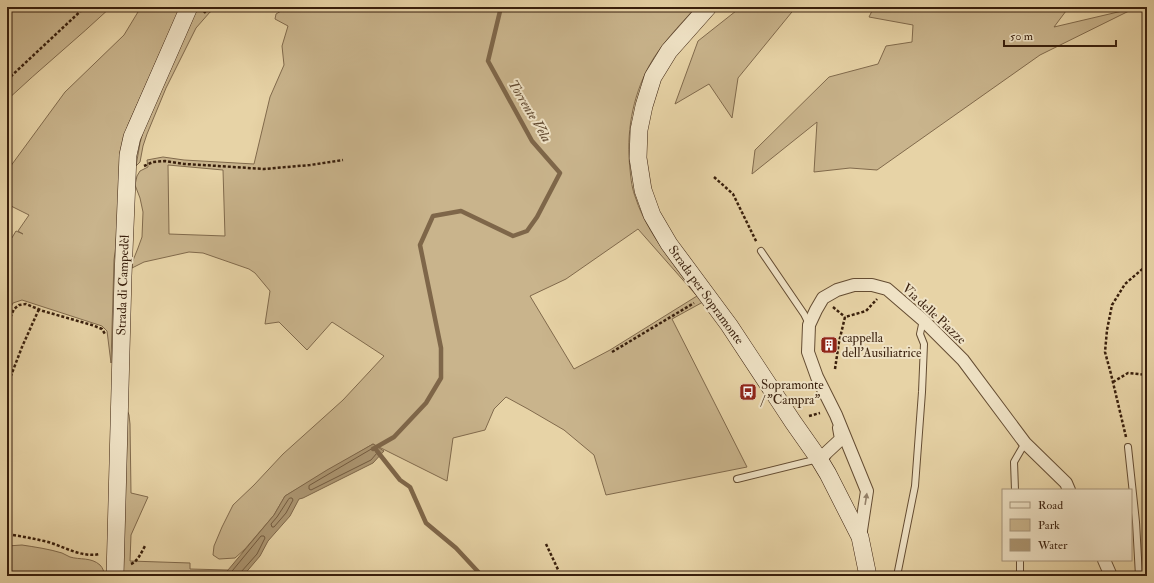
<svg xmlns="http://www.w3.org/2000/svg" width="1154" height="583" viewBox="0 0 1154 583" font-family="'IM FELL Double Pica',serif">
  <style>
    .green { fill: #c9b48c; stroke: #816a4c; fill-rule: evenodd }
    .water { fill: #ac9672; stroke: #7e6649 }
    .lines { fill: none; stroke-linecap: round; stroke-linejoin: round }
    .shore { stroke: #725a3f; stroke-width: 1 }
    .stream { stroke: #7e6649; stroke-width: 4.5 }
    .lane-casing { stroke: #644c32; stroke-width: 8 }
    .street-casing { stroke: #644c32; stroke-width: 14 }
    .secondary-casing { stroke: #391f0c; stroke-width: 18 }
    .path { stroke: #391f0c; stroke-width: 2.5; stroke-dasharray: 3 2; stroke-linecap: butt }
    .lane { stroke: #efe2c5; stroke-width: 6 }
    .street { stroke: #efe2c5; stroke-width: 12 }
    .secondary { stroke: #efe2c5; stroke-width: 17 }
    .oneway { fill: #948068 }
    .labels { text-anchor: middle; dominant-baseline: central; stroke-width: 4; stroke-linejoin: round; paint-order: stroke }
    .street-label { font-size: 13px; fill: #391f0c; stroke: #efe2c5 }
    .poi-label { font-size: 13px; fill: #391f0c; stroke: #efe2c5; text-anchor: start }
    .water-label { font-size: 14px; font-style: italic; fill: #614930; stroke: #efe2c5 }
  </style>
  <rect width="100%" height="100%" fill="#e7d3a6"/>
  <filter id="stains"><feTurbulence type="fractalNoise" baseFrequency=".005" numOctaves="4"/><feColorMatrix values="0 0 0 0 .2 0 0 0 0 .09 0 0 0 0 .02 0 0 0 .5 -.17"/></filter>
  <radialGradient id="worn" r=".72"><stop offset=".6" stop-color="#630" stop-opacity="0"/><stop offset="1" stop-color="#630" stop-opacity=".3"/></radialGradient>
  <g class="green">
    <path d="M7,7H111C77,39 41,68 7,100Z"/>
    <polygon points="141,7 181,7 164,44 128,125 123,140 116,244 114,260 111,363 107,331 102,326 22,300 13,303 7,315 7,246 16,231 23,234 18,231 29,215 7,204 7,171 10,167 65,92 124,35"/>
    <polygon points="197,7 224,7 210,12 196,28 166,88 147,134 143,146 140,162 136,166 140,143 144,128"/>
    <path d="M284,7H696C679,26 661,44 649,66C632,98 626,134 630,169C631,180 632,189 636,199C647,233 676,267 697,296L703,302L672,319L747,467L606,495L594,455L564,430L528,409L506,397L494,409L485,430L453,438L447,481L373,444L285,496L274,515L245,549L235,558L219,559L213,555L214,546L222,527L233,505L254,485L283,454L343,400L384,356L332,322L307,350L279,322L265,324L270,291L255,273L249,269L203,253L189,252L144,262L132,268V263L138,248L142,237L143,212L140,198L135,185L137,176L140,171L148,167L147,160L163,157L184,160L254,164L270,97L284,65L282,46L288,26L275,19L276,14L281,11ZM168,165L223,170L225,236L169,234ZM638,229L697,296L610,350L574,369L530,296L566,279Z"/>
    <polygon points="741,7 796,7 738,78 732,118 709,84 675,104 698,41"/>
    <polygon points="874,7 1069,7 1054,27 1135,8 1040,55 877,170 850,168 814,172 817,122 752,174 755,150 829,77 878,64 886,46 912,42 913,25 869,17"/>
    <polygon points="127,410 129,415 130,424 131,493 148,497 131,535 130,561 190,563 190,569 228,570 223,576 121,576"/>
    <path d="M22,545C35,547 49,549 62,553C65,554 67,556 70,557C80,560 91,557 100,565C103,568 104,572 105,576H7V546Z"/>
  </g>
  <polygon class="water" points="373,444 384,451 373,463 303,498 299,499 290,516 268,541 260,556 243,576 223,576 274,515 285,496 327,470"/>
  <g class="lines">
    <g class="shore">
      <polygon points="372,449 376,451 377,453 371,460 311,490 309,489 309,486"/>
      <polygon points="290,498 292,498 293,500 286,513 274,527 272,527 271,524 277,517 288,500"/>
      <polyline points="228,576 261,536 264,536 265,538 257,554 241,572 240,576"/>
    </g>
    <g class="stream">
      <polyline points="373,449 394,437 426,403 441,378 441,348 420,245 433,216 461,211 513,236 527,231 537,217 560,173 532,141 488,61 501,7"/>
      <polyline points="377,451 400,480 410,487 426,523 456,548 482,576"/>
    </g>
    <defs>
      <g id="lane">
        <polyline points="761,251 804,314 809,324"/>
        <polyline points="1128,447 1136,522 1139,576"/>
        <polyline points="737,479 818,459"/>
        <polyline points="1015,490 1014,462 1025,443"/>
        <polyline points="1020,560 1020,576"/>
        <polyline points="897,576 915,486 922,392 924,344 920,334 923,320"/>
      </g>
      <g id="street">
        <polyline points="820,461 826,453 841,439 839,428"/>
        <polyline points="860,537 867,491 836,415 817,377 808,352 809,325 816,310 823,298 837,290 854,285 872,285 887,289 923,320 963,360 1025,443 1066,483 1069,490"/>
        <polyline points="1104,560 1111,576"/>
      </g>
      <g id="secondary">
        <polyline points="708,7 669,51 653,77 644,106 639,130 638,158 643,190 652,215 669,244 729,325 793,422 819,459 828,474 860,537 868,576"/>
        <polyline points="115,576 123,276 128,155 132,137 189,7"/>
      </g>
    </defs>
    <use href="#lane" class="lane-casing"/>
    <use href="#street" class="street-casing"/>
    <use href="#secondary" class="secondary-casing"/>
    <g class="path">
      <polyline points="204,13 209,7"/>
      <polyline points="7,18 11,7"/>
      <polyline points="7,80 85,7"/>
      <polyline points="144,166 153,162 165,161 184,164 203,165 264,169 310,165 343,160"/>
      <polyline points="714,177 733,194 757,243"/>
      <polyline points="833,307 845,317"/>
      <polyline points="7,321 10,318 14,309 19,305 26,304 43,311 92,325 102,329 105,334"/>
      <polyline points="612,352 694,303"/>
      <polyline points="835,369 839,342 845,317 866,311 877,299"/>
      <polyline points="1113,382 1128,373 1147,375"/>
      <polyline points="7,386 22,347 39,309"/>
      <polyline points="809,416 820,413"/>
      <polyline points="1126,437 1111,374 1105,352 1107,330 1112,305 1125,284 1147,265"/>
      <path d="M13,535C25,537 36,539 48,542C65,547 82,558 100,554"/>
      <polyline points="546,544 561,576"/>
      <path d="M131,564C138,561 141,553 145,546"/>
    </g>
    <use href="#lane" class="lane"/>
    <use href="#street" class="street"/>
    <use href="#secondary" class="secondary"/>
  </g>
  <defs><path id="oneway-solid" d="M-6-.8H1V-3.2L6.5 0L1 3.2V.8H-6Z"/></defs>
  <use class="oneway" href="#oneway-solid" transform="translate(866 499) rotate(-81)"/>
  <defs>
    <symbol id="building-square" viewBox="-11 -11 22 22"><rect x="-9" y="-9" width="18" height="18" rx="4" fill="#8f2418" stroke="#efe2c5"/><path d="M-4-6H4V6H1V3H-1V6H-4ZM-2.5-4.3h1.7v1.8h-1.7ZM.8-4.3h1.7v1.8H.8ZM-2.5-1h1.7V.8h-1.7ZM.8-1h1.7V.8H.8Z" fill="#fff"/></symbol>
    <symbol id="bus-square" viewBox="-11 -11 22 22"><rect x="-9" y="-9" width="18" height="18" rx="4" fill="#8f2418" stroke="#efe2c5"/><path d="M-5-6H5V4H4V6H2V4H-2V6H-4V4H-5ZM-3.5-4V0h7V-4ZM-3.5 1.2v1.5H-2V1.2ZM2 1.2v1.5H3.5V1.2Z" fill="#fff"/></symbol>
  </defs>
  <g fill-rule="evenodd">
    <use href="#building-square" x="819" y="335" width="20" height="20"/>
    <use href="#bus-square" x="738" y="382" width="20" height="20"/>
  </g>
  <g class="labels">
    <g class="street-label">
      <text transform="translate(123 285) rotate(-88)">Strada di Campedèl</text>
      <text transform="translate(706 295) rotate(54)">Strada per Sopramonte</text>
      <text transform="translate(934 314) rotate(43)">Via delle Piazze</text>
    </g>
    <g class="poi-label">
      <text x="842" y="338">cappella<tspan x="842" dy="15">dell'Ausiliatrice</tspan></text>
      <text x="761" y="385">Sopramonte<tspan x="761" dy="15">/ "Campra"</tspan></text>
    </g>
    <g class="water-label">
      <text transform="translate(530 111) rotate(59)">Torrente Vela</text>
    </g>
  </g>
  <rect width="1154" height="583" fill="none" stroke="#e7d3a6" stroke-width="24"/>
  <rect x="8" y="8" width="1138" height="567" fill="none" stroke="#391f0c" stroke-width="2"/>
  <rect x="12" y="12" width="1130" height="559" fill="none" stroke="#391f0c"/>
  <rect x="1002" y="489" width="130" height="72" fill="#efe2c5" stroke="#a6947b"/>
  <rect x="1010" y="502" width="20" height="6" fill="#efe2c5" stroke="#a6947b"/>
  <text x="1038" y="509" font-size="12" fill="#391f0c">Road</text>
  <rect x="1010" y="519" width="20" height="12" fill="#c9b48c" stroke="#a6947b"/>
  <text x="1038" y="529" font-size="12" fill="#391f0c">Park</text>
  <rect x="1010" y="539" width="20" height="12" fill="#ac9672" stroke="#a6947b"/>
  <text x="1038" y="549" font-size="12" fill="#391f0c">Water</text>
  <path d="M1004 40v6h112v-6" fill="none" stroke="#391f0c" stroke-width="2"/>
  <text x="1010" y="40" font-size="12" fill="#391f0c" stroke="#efe2c5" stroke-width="3" paint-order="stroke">50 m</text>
  <rect width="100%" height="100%" filter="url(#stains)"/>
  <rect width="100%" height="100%" fill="url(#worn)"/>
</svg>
